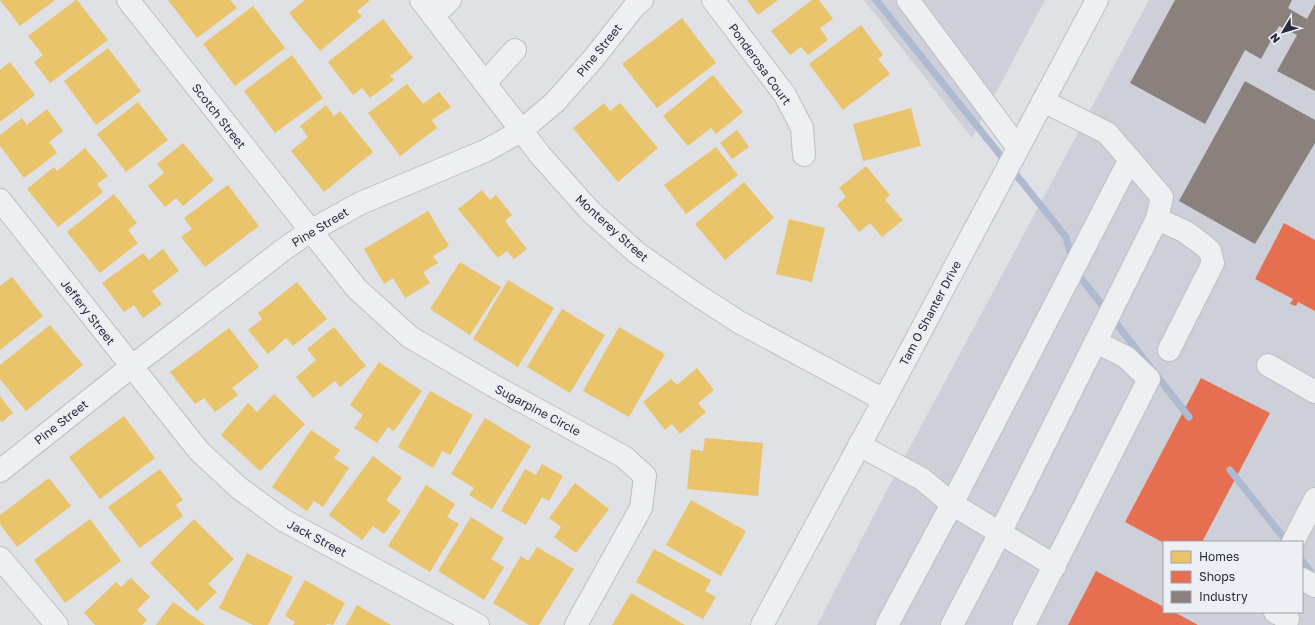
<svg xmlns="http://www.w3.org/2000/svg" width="1315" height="625" viewBox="0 0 1315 625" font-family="'Golos Text',sans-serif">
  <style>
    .built { fill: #cdd0d8; fill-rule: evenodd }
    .homes { fill: #e9c46a }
    .shops { fill: #e76f51 }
    .industry { fill: #8a817c }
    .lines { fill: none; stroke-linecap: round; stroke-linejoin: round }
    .stream { stroke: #adbad0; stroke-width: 7 }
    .minor-casing { stroke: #bdbfc3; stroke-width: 24 }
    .minor { stroke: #eeeff1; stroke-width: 22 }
    .labels { text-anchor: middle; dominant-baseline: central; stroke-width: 4; stroke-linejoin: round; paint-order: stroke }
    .street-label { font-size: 12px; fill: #262d3d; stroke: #eceff4 }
  </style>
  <rect width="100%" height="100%" fill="#dfe1e5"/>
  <g class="built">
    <polygon points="864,0 1045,0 972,138"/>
    <path d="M1149,0H1315V625H817L887,490ZM1164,542H1302V612H1164Z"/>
  </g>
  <g class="homes">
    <polygon points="0,0 55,0 20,26"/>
    <polygon points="76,0 77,0 108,40 50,83 34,62 43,55 28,36"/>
    <polygon points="168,0 230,0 237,8 197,38"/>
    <polygon points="305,0 369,0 369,1 357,11 362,16 320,51 289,13"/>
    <polygon points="747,0 778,0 758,15"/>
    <polygon points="812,0 819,0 833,19 820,28 828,40 808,55 801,47 790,55 771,31"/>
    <polygon points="253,6 285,48 235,86 203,44"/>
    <polygon points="682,18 716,63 657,108 622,64"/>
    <polygon points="383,19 413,58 390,76 394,80 370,98 362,88 353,95 328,62"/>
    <polygon points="861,25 883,55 878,59 890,74 843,110 809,64"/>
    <polygon points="108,48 141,91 96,125 64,81"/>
    <polygon points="292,55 323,98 275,133 244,91"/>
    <polygon points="10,62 35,95 0,122 0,70"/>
    <polygon points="713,75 743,112 716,134 711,128 688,146 663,116"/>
    <polygon points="407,84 423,104 439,92 451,107 432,120 437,128 400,156 368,113"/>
    <polygon points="138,102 168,140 126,172 97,134"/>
    <polygon points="604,103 610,111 620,103 658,148 618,182 573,128"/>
    <polygon points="326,105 334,116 340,111 373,152 324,192 291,151 308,137 300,126"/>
    <polygon points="911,108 921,146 863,161 853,124"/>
    <polygon points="47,109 63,131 49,142 57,153 24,178 0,146 0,135 22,118 27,125"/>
    <polygon points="737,130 749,147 732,159 720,143"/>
    <polygon points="183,143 214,180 183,206 176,198 165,207 148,186 164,173 157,164"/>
    <polygon points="716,147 738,175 686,214 664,185"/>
    <polygon points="85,148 108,176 97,184 103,192 58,227 27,189 54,167 57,171"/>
    <polygon points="866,166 890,195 885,200 903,220 882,237 870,223 859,232 837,205 846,197 839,188"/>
    <polygon points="744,182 774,218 725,260 695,224"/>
    <polygon points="228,185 259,226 205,267 181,237 192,229 184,218"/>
    <polygon points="482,190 490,200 496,195 512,215 505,221 527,249 514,259 507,251 498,258 458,209"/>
    <polygon points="114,194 137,223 128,230 138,243 100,273 67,232"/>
    <polygon points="428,211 449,246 433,256 438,263 423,272 430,283 405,298 393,278 384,284 364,249"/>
    <polygon points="789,219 825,228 812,282 776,274"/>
    <polygon points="163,249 179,271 152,291 162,304 143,318 134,305 124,312 102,283 143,253 149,260"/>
    <polygon points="460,262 501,287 470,335 430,309"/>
    <polygon points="12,277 43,316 0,350 0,286"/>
    <polygon points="508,280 554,308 518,367 473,339"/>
    <polygon points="297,282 327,319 293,346 286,338 268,354 248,330 262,319 258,313"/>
    <polygon points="562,309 605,335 570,393 527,367"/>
    <polygon points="50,325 83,365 26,411 0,379 0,365"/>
    <polygon points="334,327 366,366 340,387 335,381 313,398 296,377 316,360 307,349"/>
    <polygon points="619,327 665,354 629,417 583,391"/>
    <polygon points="229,328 259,367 232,388 238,395 215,412 204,398 195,404 170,372"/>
    <polygon points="379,362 422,391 394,431 388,427 377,443 354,428 363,415 350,405"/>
    <polygon points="697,368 714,390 698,403 706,412 680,434 672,424 665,430 643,402 671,379 677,385"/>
    <polygon points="430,391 473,415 450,455 442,451 433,468 398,447"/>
    <polygon points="274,394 305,424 260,471 221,435 248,403 257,412"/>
    <polygon points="0,396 13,413 2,422 0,420"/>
    <polygon points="124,416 155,458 100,499 69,457"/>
    <polygon points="485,418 531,446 492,509 469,495 474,488 451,474"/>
    <polygon points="311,430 340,450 334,458 349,468 323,507 314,501 307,511 272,487"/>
    <polygon points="705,438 763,443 758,496 687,489 691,449 703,451"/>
    <polygon points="373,456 402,478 386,500 401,511 384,534 373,526 362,540 329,515"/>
    <polygon points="542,464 563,476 549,501 542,497 526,525 501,511 525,469 536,475"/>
    <polygon points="160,469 183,500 176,505 183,516 140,548 108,507"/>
    <polygon points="49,478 71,506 17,547 0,524 0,515"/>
    <polygon points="575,483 609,509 576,553 554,537 561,527 549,518"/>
    <polygon points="426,485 455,504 447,517 459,524 430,572 388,546"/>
    <polygon points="691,500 746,531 721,576 666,545"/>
    <polygon points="471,517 504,538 491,559 504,567 484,600 438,571"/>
    <polygon points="90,519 121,561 65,603 34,560"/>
    <polygon points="194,519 234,559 208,584 217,592 197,611 150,563"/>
    <polygon points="537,547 574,569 539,625 529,625 493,603 521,556 528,561"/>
    <polygon points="654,549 711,580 705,591 716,597 703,619 636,582"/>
    <polygon points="247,553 293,577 268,625 253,625 219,608"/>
    <polygon points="131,578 150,597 137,610 147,620 142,625 95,625 84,613 116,582 121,587"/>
    <polygon points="305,580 345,603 333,625 327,624 326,625 293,625 295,622 285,616"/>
    <polygon points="631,593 685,625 612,625"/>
    <polygon points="173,602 205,625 156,625"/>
    <polygon points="357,605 391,625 346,625"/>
  </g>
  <g class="shops">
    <polygon points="1284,223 1315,240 1315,311 1298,302 1296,306 1290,304 1293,299 1255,279"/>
    <polygon points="1201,378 1270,413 1202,542 1164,542 1164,543 1125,522"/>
    <polygon points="1096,571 1164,607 1164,612 1174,612 1198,625 1068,625"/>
  </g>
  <g class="industry">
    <polygon points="1175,0 1292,0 1288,8 1307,19 1315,4 1315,91 1277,71 1297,35 1279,26 1261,59 1245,50 1205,124 1130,83"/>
    <polygon points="1245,81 1315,120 1315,143 1255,244 1179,201"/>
  </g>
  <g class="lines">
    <g class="stream">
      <polyline points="876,0 1066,237 1072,259"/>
      <polyline points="1076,271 1077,273 1189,417"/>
      <polyline points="1230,470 1287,542"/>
      <polyline points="1302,561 1315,578"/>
    </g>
    <defs>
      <g id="minor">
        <polyline points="128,0 357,289 410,337 494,386 624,457 645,476 641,508 576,625"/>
        <polyline points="421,0 541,156 591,212 637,253 694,293 739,322 884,400"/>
        <polyline points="713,0 785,95 802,128 804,155"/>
        <polyline points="908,0 1018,148"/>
        <polyline points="433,16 450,0"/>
        <polyline points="485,83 515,50"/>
        <polyline points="1043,101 1107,133 1162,197 1157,219 1184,231 1202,244 1210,251 1213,263 1169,350"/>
        <polyline points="0,200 199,451 239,488 283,520 478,625"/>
        <polyline points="1268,365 1315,392"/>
        <polyline points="859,445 922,479 952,504 887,625"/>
        <polyline points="0,471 131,367 283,250 310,231 361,203 485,151 521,131 555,102 593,59 634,7 642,0"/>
        <polyline points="1293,542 1315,499"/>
        <polyline points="0,558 57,625"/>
        <polyline points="1055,566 952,504 1130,159"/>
        <polyline points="1302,579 1315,586"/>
        <polyline points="1275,612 1288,619"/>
        <polyline points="762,625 884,400 1097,0"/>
        <polyline points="952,625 1000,533 1157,219"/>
        <polyline points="1024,625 1149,379 1126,357 1096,342"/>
      </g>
    </defs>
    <use href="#minor" class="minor-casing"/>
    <use href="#minor" class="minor"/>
  </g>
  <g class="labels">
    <g class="street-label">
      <text transform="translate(599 50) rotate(-51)">Pine Street</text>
      <text transform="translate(760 64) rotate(54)">Ponderosa Court</text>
      <text transform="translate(219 116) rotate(52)">Scotch Street</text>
      <text transform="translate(320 227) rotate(-31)">Pine Street</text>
      <text transform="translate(612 228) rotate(42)">Monterey Street</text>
      <text transform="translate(88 312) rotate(52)">Jeffery Street</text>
      <text transform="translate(930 313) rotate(-62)">Tam O Shanter Drive</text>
      <text transform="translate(538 410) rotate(28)">Sugarpine Circle</text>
      <text transform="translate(61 422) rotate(-38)">Pine Street</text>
      <text transform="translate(317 538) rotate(28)">Jack Street</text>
    </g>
  </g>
  <rect x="1163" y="541" width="140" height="72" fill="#eceff4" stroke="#9da1ab"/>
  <rect x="1171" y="551" width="20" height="12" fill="#e9c46a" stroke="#9da1ab"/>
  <text x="1199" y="561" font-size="12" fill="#262d3d">Homes</text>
  <rect x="1171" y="571" width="20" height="12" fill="#e76f51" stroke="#9da1ab"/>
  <text x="1199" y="581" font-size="12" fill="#262d3d">Shops</text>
  <rect x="1171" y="591" width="20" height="12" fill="#8a817c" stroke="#9da1ab"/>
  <text x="1199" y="601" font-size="12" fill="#262d3d">Industry</text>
  <g transform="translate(1283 32) rotate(232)" stroke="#eceff4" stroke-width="3" paint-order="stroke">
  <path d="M0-3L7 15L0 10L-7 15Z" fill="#262d3d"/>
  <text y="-6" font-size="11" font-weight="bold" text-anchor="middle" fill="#262d3d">N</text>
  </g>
</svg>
